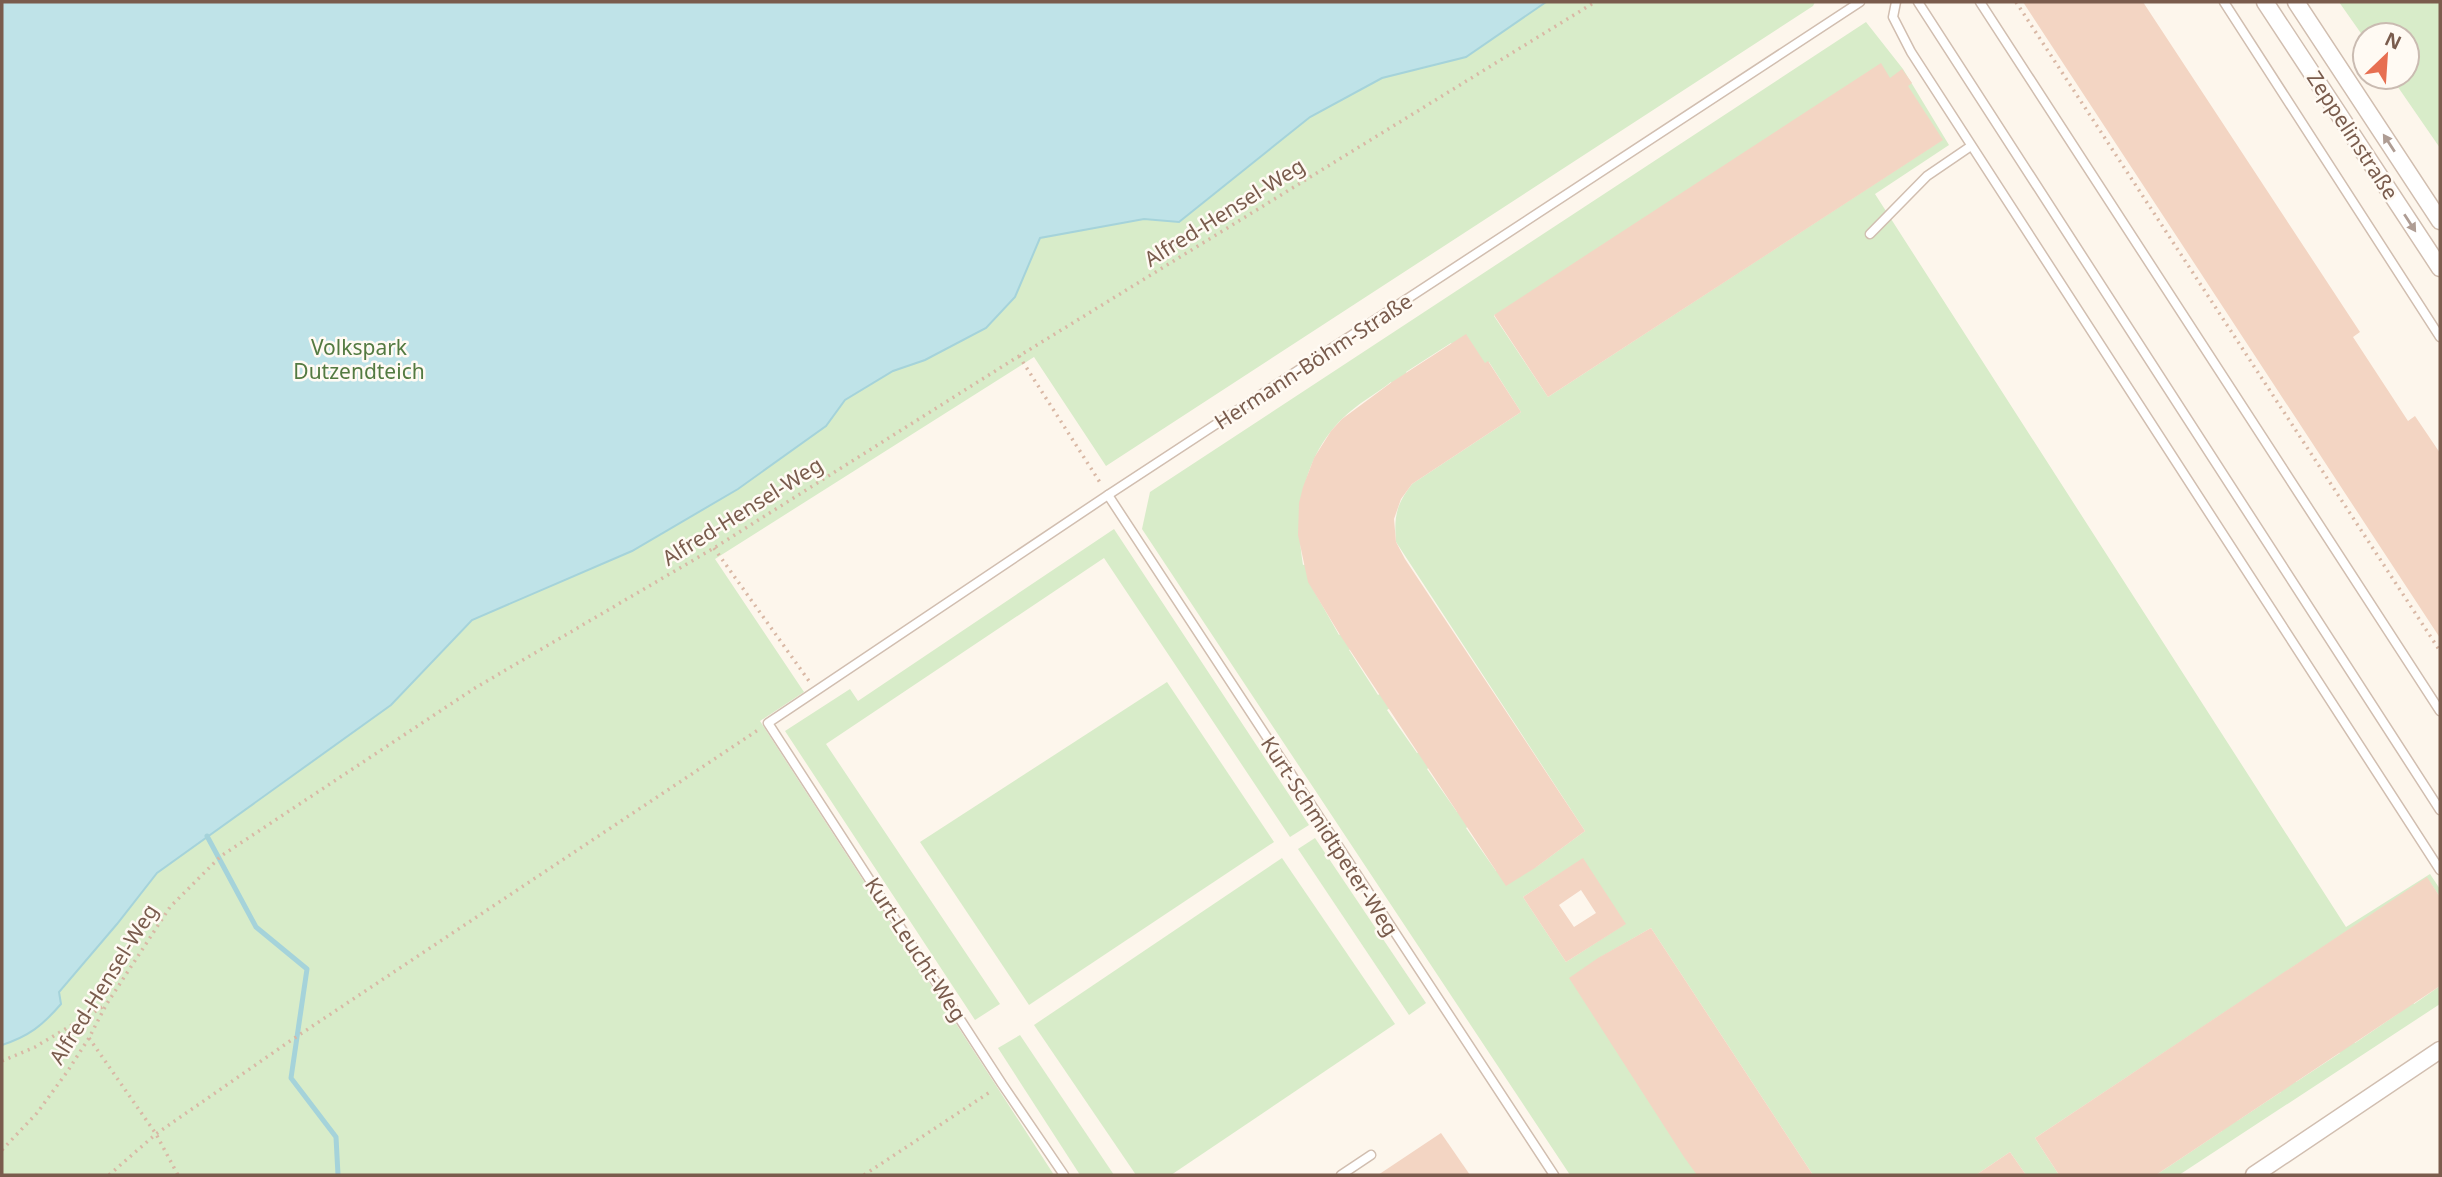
<svg xmlns="http://www.w3.org/2000/svg" width="2442" height="1177" viewBox="0 0 2442 1177" font-family="'Noto Sans',sans-serif">
  <style>
    .green { fill: #d8ecc9; fill-rule: evenodd }
    .water { fill: #bfe3e8; stroke: #a5d3da; stroke-width: 2 }
    .lines { fill: none; stroke-linecap: round; stroke-linejoin: round }
    .stream { stroke: #a5d3da; stroke-width: 5 }
    .building { fill: #f3d5c3; fill-rule: evenodd }
    .lane-casing { stroke: #d1beb0; stroke-width: 11 }
    .street-casing { stroke: #d1beb0; stroke-width: 19 }
    .path { stroke: #d9b8a5; stroke-width: 3.5; stroke-dasharray: 2 5; stroke-linecap: butt }
    .lane { stroke: #fff; stroke-width: 8 }
    .street { stroke: #fff; stroke-width: 16 }
    .oneway { fill: #af9d94 }
    .labels { text-anchor: middle; dominant-baseline: central; stroke-width: 5; stroke-linejoin: round; paint-order: stroke }
    .street-label { font-size: 21px; fill: #7a5c4d; stroke: #fffaf3 }
    .park-label { font-size: 21px; fill: #537a41; stroke: #fffaf3 }
  </style>
  <rect width="100%" height="100%" fill="#fdf6ec"/>
  <g class="green">
    <polygon points="2,2 1815,2 1813,6 1106,466 1034,357 715,559 804,692 760,721 1054,1175 2,1175"/>
    <polygon points="2339,2 2440,2 2440,148 2391,77 2407,77 2407,35 2365,35 2365,39"/>
    <path d="M1866,22L1903,69L1949,145L1875,194L2346,927L2430,874L2440,889V897L2427,878L2035,1138L2059,1175H2026L2010,1152L1976,1175H1813L1651,928L1599,958L1697,1175H1570L1142,529L1150,492ZM1942,140L1548,397L1494,316V315ZM1451,343L1471,373L1489,362L1521,412L1412,484C1396,505 1394,516 1396,542L1585,831L1536,867L1496,871L1466,828L1496,809L1457,812L1427,769L1457,750L1448,735L1417,753L1387,710L1417,691L1408,677L1378,695L1349,650L1379,631L1370,617L1339,635L1309,582L1337,555L1303,565C1294,512 1303,457 1343,418C1357,404 1376,394 1391,382L1411,411L1425,402L1406,372ZM1583,859L1625,924L1566,962L1523,897Z"/>
    <polygon points="1114,529 1309,825 1290,837 1104,558 826,744 1000,1004 975,1020 785,731 850,689 858,701"/>
    <polygon points="1167,682 1274,842 1029,1005 920,842"/>
    <polygon points="1315,838 1426,1003 1409,1015 1298,849"/>
    <polygon points="1282,858 1395,1024 1171,1175 1136,1175 1034,1025"/>
    <polygon points="2395,976 2414,1004 2440,986 2440,1004 2179,1175 2156,1175 2222,1131 2203,1102 2237,1121 2281,1092 2262,1063 2296,1082 2340,1053 2321,1025 2355,1043 2399,1013 2381,985"/>
    <polygon points="1020,1035 1114,1175 1080,1175 998,1048"/>
  </g>
  <path class="water" d="M2,2H1546L1466,57L1382,78L1310,117L1179,222L1144,219L1040,238L1015,297L986,328L925,360L893,371L845,400L826,426L738,489L632,551L472,620L391,705L157,873L117,924L59,992L61,1004C42,1026 29,1036 2,1045Z"/>
  <g class="lines">
    <polyline class="stream" points="207,836 256,927 307,969 291,1078 336,1137 338,1175"/>
  </g>
  <g class="building">
    <polygon points="2023,2 2143,2 2360,332 2353,337 2408,421 2415,416 2440,453 2440,638"/>
    <polygon points="1881,63 1890,78 1902,69 1912,83 1908,86 1943,140 1548,397 1494,315"/>
    <polygon points="1466,334 1485,363 1488,361 1521,412 1412,484 1401,499 1394,519 1396,542 1405,559 1585,831 1535,868 1506,886 1340,635 1308,582 1298,535 1299,503 1303,487 1314,458 1331,431 1342,419 1392,382"/>
    <path d="M1583,858L1626,924L1566,962L1523,897ZM1581,890L1596,913L1574,927L1559,905Z"/>
    <polygon points="2427,877 2440,897 2440,986 2156,1175 2059,1175 2035,1138"/>
    <polygon points="1651,928 1813,1175 1697,1175 1684,1157 1569,978 1598,958"/>
    <polygon points="1441,1133 1470,1175 1378,1175"/>
    <polygon points="2010,1152 2026,1175 1976,1175"/>
  </g>
  <g class="lines">
    <defs>
      <g id="lane">
        <polyline points="1896,2 1893,17 1911,52 2440,870"/>
        <polyline points="1918,2 2440,810"/>
        <polyline points="1980,2 2440,711"/>
        <polyline points="2224,2 2440,337"/>
        <polyline points="1870,234 1927,176 1971,146"/>
        <polyline points="1108,495 1554,1175"/>
        <polyline points="1064,1175 1002,1084 768,723 1108,495 1860,2"/>
        <polyline points="1341,1175 1371,1155"/>
      </g>
      <g id="street">
        <polyline points="2265,2 2440,268"/>
        <polyline points="2296,2 2440,221"/>
        <polyline points="2254,1175 2440,1050"/>
      </g>
    </defs>
    <use href="#lane" class="lane-casing"/>
    <use href="#street" class="street-casing"/>
    <g class="path">
      <polyline points="2016,2 2440,651"/>
      <polyline points="1019,356 1101,484"/>
      <polyline points="714,548 809,681"/>
      <polyline points="89,1038 156,1134 178,1175"/>
      <polyline points="2,1061 35,1047 104,1006"/>
      <polyline points="2,1150 37,1113 67,1072 89,1038 106,1005 170,907 221,856 475,688 714,548 1019,356 1595,2"/>
      <polyline points="109,1175 156,1134 290,1041 758,730"/>
      <polyline points="864,1175 990,1092"/>
    </g>
    <use href="#lane" class="lane"/>
    <use href="#street" class="street"/>
  </g>
  <defs><path id="oneway-solid" d="M-6-.8H1V-3.2L6.5 0L1 3.2V.8H-6Z" transform="scale(1.75)"/></defs>
  <g class="oneway">
    <use href="#oneway-solid" transform="translate(2389 143) rotate(-123)"/>
    <use href="#oneway-solid" transform="translate(2410 223) rotate(57)"/>
  </g>
  <g class="labels">
    <g class="street-label">
      <text transform="translate(2353 135) rotate(57)">Zeppelinstraße</text>
      <text transform="translate(1224 212) rotate(-32)">Alfred-Hensel-Weg</text>
      <text transform="translate(1313 361) rotate(-33)">Hermann-Böhm-Straße</text>
      <text transform="translate(742 511) rotate(-32)">Alfred-Hensel-Weg</text>
      <text transform="translate(1330 836) rotate(57)">Kurt-Schmidtpeter-Weg</text>
      <text transform="translate(916 949) rotate(57)">Kurt-Leucht-Weg</text>
      <text transform="translate(103 984) rotate(-58)">Alfred-Hensel-Weg</text>
    </g>
    <g class="park-label">
      <text x="359" y="347">Volkspark<tspan x="359" dy="24">Dutzendteich</tspan></text>
    </g>
  </g>
  <rect width="2442" height="1177" fill="none" stroke="#7a5c4d" stroke-width="7"/>
  <g transform="translate(2386 56) rotate(25)"><circle r="33" fill="#fffaf3" stroke="#cabbb1" stroke-width="2"/>
  <path d="M0-5L12 26L0 18L-12 26Z" fill="#e76f51"/>
  <text y="-10" font-size="19" font-weight="bold" text-anchor="middle" fill="#7a5c4d">N</text>
  </g>
</svg>
